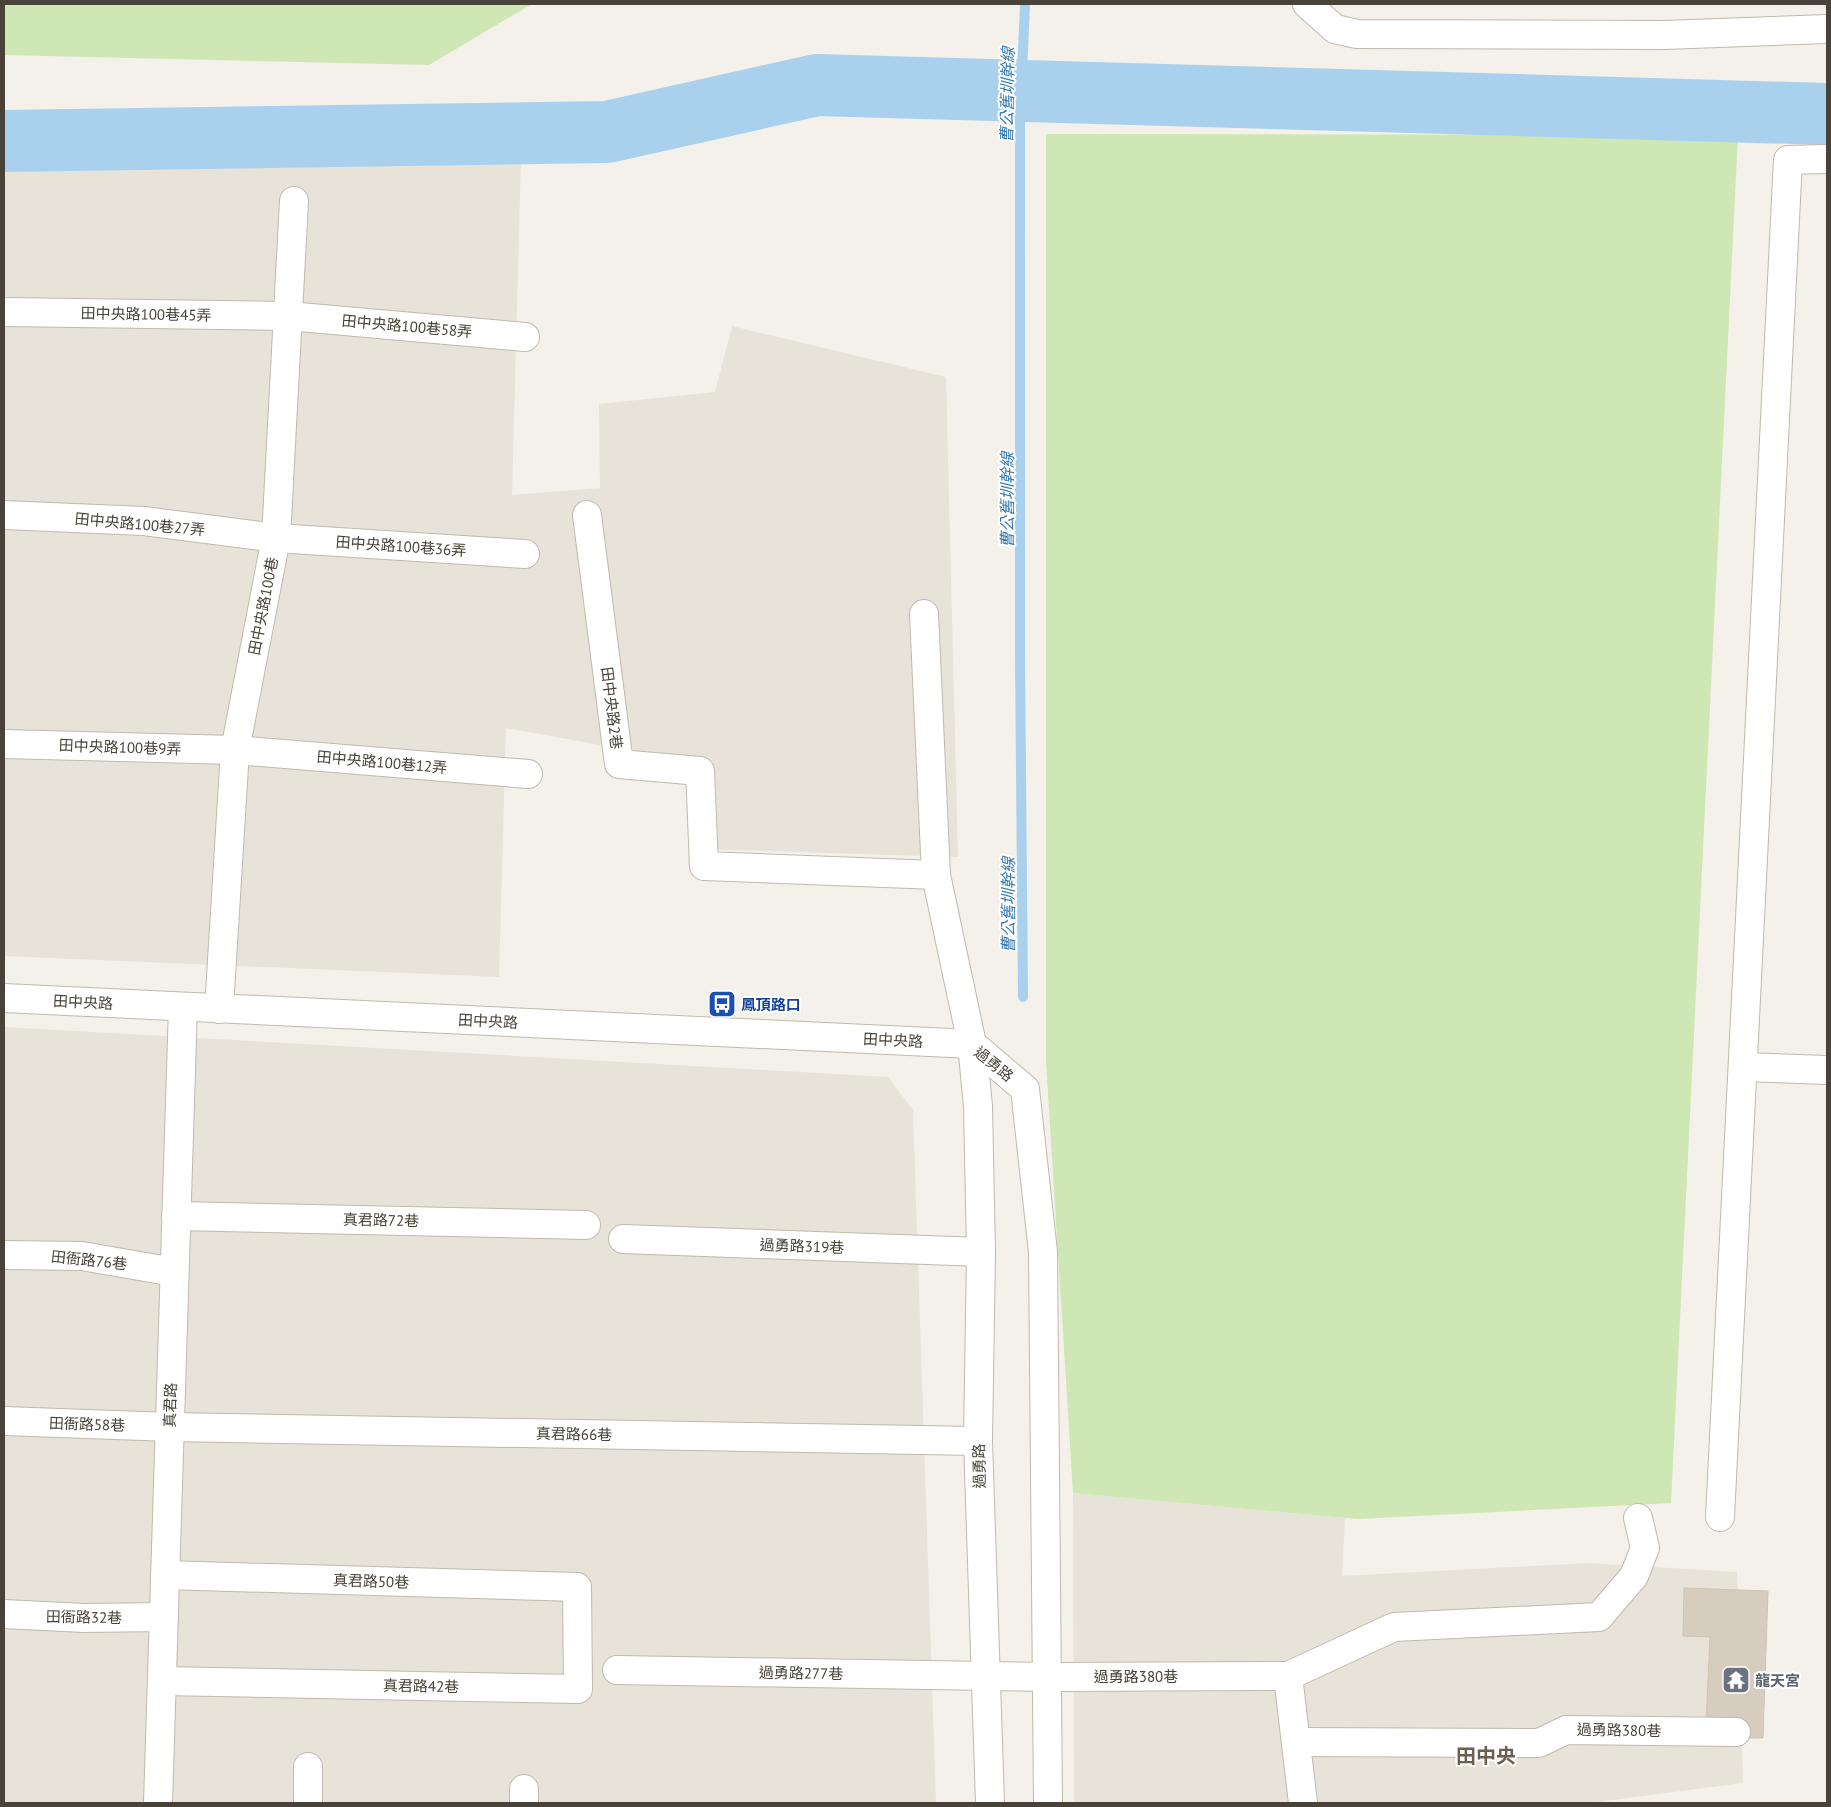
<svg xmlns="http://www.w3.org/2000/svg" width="1831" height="1807" viewBox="0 0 1831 1807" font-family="'PT Sans','Noto Sans TC',sans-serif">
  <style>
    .residential { fill: #e8e3d8 }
    .green { fill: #cfe7b4 }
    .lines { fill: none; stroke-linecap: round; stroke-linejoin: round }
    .stream { stroke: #a9d1ee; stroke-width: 10 }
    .river { stroke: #a9d1ee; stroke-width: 62 }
    .building { fill: #d6cdbf; stroke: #d0c5b3 }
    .minor-casing { stroke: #c0b9ac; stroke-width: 30 }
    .minor { stroke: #fff; stroke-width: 28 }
    .labels { text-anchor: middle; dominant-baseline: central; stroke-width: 4; stroke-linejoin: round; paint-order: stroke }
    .street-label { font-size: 15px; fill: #484238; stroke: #fff }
    .transit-label { font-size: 15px; font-weight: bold; fill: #164399; stroke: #fff; text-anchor: start }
    .worship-label { font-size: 15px; font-weight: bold; fill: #5b616d; stroke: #fff; text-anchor: start }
    .water-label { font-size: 16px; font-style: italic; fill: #347ab1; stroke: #fff }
    .district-label { font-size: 20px; font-weight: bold; fill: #6a6050; stroke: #fff }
  </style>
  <rect width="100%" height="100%" fill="#f4f1ea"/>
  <g class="residential">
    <polygon points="521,158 512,495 600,488 599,404 715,392 732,326 946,377 958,857 695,849 688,761 506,728 499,977 4,956 4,165"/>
    <polygon points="4,1027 888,1077 913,1110 936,1803 4,1803"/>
    <polygon points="1073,1493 1345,1518 1342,1576 1588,1563 1737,1572 1743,1783 1589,1803 1074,1803"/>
  </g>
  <g class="green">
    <polygon points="4,4 532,4 429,65 4,55"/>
    <polygon points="1046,134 1738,135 1671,1503 1357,1519 1073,1493 1046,1062"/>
  </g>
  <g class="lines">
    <polyline class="stream" points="1023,997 1020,658 1020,120 1025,4"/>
    <polyline class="river" points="4,141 607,132 817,85 1827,114"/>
  </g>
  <polygon class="building" points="1684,1588 1768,1591 1763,1738 1739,1738 1706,1723 1710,1637 1683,1636"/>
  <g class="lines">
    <defs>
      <g id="minor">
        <polyline points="1307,4 1335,29 1357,34 1664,35 1827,29"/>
        <polyline points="4,312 288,316 525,337"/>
        <polyline points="4,515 144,521 276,538 525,554"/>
        <polyline points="587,515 619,764 700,771 704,866 936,875"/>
        <polyline points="924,614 936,875 972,1044 978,1106 981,1252 978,1441 990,1803"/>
        <polyline points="4,744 235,750 528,774"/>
        <polyline points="4,998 972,1044"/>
        <polyline points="219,1009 235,750 276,538 294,201"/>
        <polyline points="972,1044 1025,1089 1043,1252 1048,1803"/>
        <polyline points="1743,1067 1827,1070"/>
        <polyline points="176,1216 586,1225"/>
        <polyline points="623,1239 981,1252"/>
        <polyline points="4,1255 82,1256 174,1272"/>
        <polyline points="4,1421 170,1427 978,1441"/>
        <polyline points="1720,1517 1788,160 1827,159"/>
        <polyline points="4,1614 84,1618 164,1617"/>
        <polyline points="617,1670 1047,1677 1288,1676 1394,1627 1599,1617 1634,1576 1645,1548 1638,1518"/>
        <polyline points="1288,1676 1303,1803"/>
        <polyline points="162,1681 578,1689 577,1587 165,1575"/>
        <polyline points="1296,1742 1539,1743 1566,1730 1736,1732"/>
        <polyline points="158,1803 183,1007"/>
        <polyline points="308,1803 308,1767"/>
        <polyline points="524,1803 524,1789"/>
      </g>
    </defs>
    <use href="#minor" class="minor-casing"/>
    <use href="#minor" class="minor"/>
  </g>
  <defs>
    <symbol id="bus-square" viewBox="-11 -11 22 22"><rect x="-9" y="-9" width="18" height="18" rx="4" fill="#1a4fb4" stroke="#fff"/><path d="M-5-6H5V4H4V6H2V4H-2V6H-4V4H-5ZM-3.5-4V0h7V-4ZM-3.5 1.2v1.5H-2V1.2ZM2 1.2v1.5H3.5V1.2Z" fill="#fff"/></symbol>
    <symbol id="temple-square" viewBox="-11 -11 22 22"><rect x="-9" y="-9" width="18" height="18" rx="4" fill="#6b7280" stroke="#fff"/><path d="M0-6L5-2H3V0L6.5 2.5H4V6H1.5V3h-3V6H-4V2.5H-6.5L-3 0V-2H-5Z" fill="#fff"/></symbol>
  </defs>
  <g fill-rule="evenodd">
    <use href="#bus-square" x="706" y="988" width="32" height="32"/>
    <use href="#temple-square" x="1720" y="1664" width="32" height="32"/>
  </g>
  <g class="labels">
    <g class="street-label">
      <text transform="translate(146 314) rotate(1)">田中央路100巷45弄</text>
      <text transform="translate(407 326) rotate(5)">田中央路100巷58弄</text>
      <text transform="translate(140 524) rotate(5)">田中央路100巷27弄</text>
      <text transform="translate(401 546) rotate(4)">田中央路100巷36弄</text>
      <text transform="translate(263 606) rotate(-79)">田中央路100巷</text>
      <text transform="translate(612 708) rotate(83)">田中央路2巷</text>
      <text transform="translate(120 747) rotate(2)">田中央路100巷9弄</text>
      <text transform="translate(382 762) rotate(5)">田中央路100巷12弄</text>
      <text transform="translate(83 1002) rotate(3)">田中央路</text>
      <text transform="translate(488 1021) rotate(3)">田中央路</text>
      <text transform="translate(893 1040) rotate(3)">田中央路</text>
      <text transform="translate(994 1064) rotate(39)">過勇路</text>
      <text transform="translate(381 1220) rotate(1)">真君路72巷</text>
      <text transform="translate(802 1246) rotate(2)">過勇路319巷</text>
      <text transform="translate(89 1260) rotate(6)">田衙路76巷</text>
      <text transform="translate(170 1405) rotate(-88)">真君路</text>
      <text transform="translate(87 1424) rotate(2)">田衙路58巷</text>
      <text transform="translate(574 1434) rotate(1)">真君路66巷</text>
      <text transform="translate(979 1466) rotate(-91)">過勇路</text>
      <text transform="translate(371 1581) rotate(2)">真君路50巷</text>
      <text transform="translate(84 1617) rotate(1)">田衙路32巷</text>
      <text transform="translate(801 1673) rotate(1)">過勇路277巷</text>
      <text x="1136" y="1676">過勇路380巷</text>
      <text transform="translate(421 1686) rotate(1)">真君路42巷</text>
      <text transform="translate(1619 1730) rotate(1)">過勇路380巷</text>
    </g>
    <g class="transit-label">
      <text x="741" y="1004">鳳頂路口</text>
    </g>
    <g class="worship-label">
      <text x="1755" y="1680">龍天宮</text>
    </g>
    <g class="water-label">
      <text transform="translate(1007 95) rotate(-89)">曹公舊圳幹線</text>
      <text transform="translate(1007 500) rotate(-90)">曹公舊圳幹線</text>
      <text transform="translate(1008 905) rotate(-90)">曹公舊圳幹線</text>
    </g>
    <g class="district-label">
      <text x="1486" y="1756">田中央</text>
    </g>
  </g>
  <rect width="1831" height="1807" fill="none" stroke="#484238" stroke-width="10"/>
</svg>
